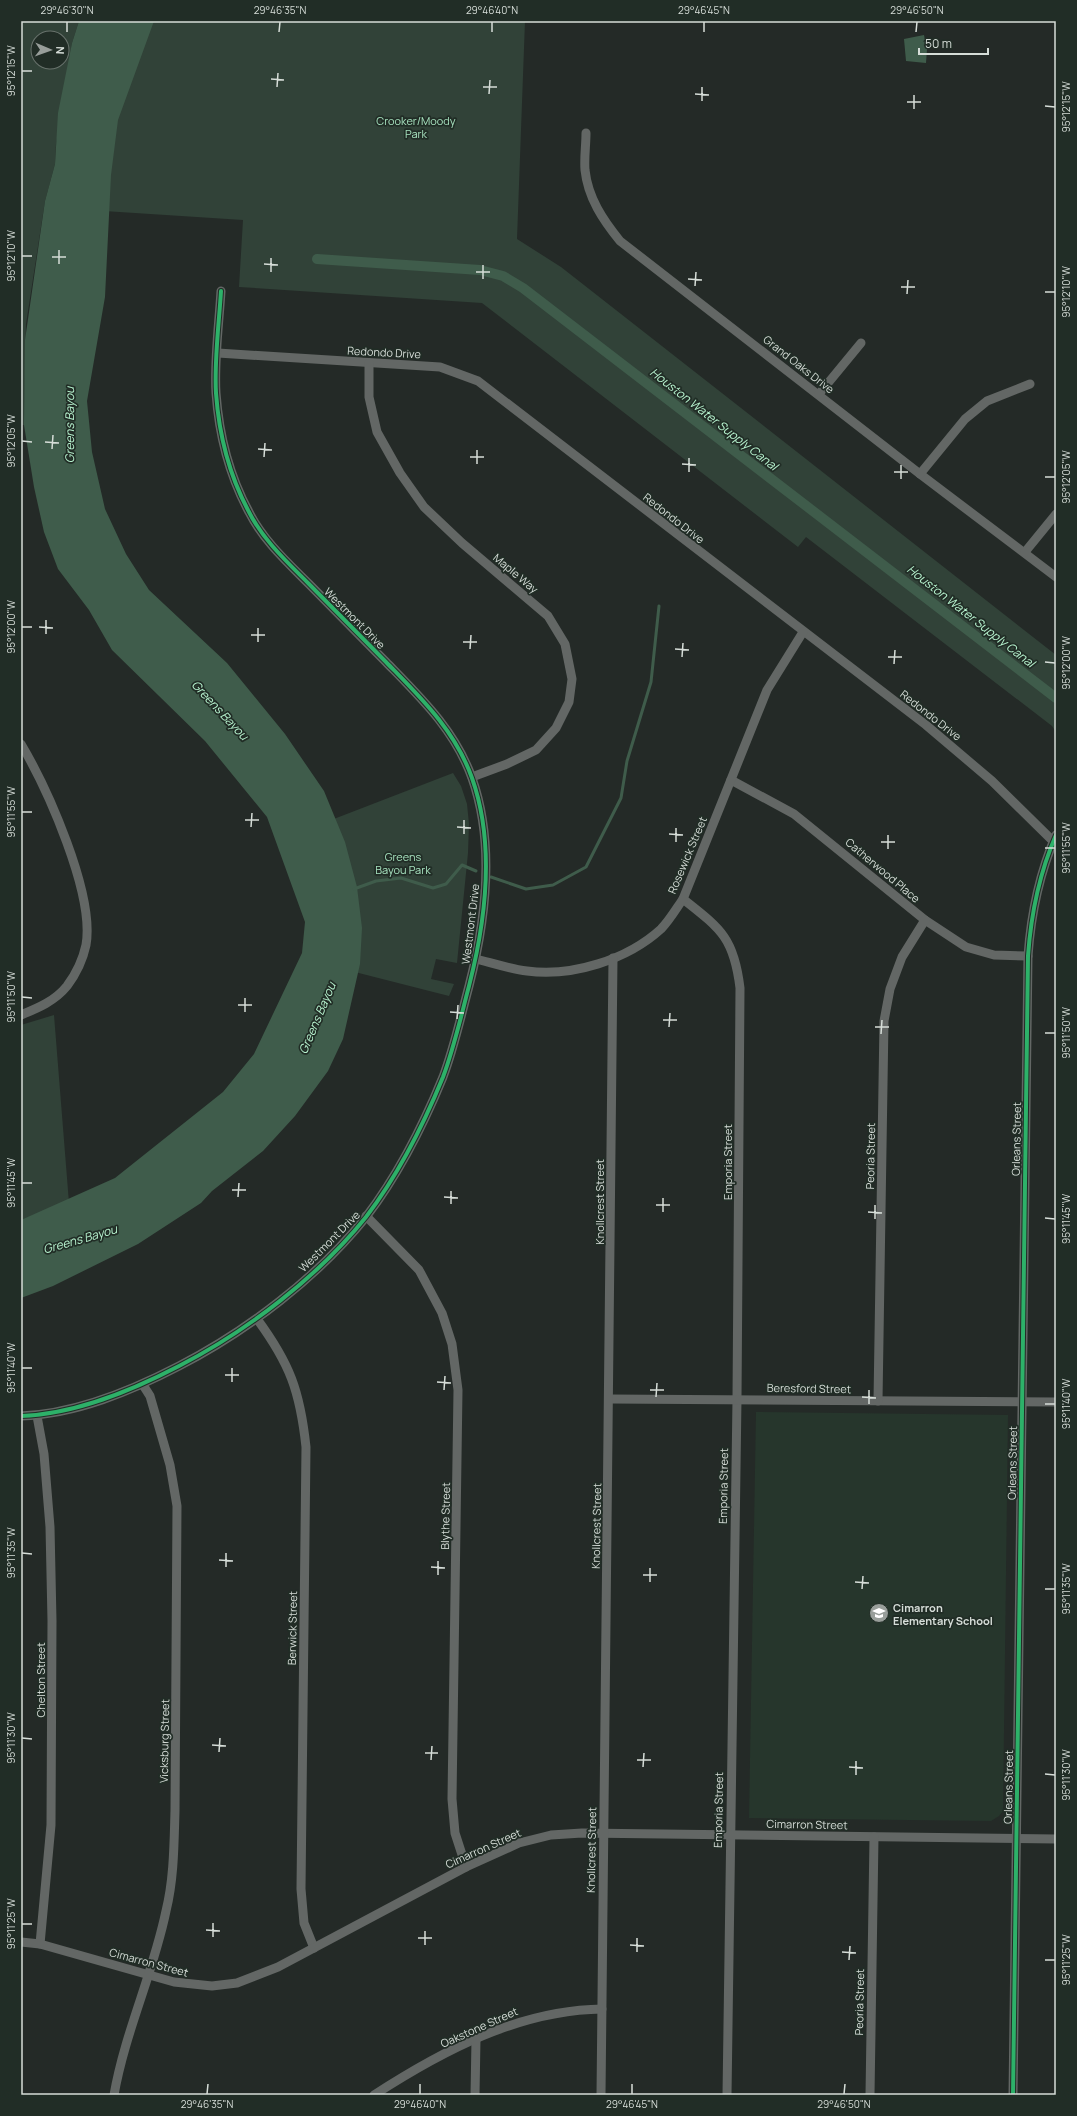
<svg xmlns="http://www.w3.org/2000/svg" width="1077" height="2116" viewBox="0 0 1077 2116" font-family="Manrope,sans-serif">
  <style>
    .built { fill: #26362c }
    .green { fill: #314238; fill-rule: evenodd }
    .water { fill: #3f5c4b }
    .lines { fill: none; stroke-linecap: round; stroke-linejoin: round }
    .stream { stroke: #3f5c4b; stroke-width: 3 }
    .canal { stroke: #3f5c4b; stroke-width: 10 }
    .minor { stroke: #636765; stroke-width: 9 }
    .cycleway-casing { stroke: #212d26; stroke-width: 6 }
    .cycleway { stroke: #2db169; stroke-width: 4 }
    .ticks { fill: none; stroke: #d6ddd8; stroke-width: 1.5 }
    .labels { text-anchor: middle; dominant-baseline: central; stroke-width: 3.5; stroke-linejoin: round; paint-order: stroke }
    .park-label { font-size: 11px; fill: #a7e2bf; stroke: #212d26 }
    .street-label { font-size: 11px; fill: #d6ddd8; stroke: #212d26 }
    .poi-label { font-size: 11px; font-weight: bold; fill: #d6ddd8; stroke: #212d26; text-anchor: start }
    .water-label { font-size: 12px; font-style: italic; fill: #b7f3cf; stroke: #212d26 }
    .neatline { fill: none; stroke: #d6ddd8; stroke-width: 1.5 }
    .ticks-label { font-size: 10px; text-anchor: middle; fill: #d6ddd8 }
  </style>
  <rect width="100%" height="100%" fill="#242a27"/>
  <polygon class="built" points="756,1412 1008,1415 1003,1811 999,1816 991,1821 749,1818"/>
  <g class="green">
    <path d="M21,21H79L72,43L56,144L55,164L45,201L26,324L24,425H21ZM38,38H62V62H38Z"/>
    <polygon points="151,21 525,21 517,239 561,267 1056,655 1056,732 1052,726 806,537 798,547 482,303 239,287 243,220 104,211 111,135"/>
    <polygon points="453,773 461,786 467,804 469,824 468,853 457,963 436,959 431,979 454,984 449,996 347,970 326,822"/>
    <polygon points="54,1015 69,1203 21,1220 21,1025"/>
  </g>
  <g class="water">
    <polygon points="79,21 154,21 118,120 111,175 105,297 87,401 92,452 105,509 126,554 149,590 227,663 285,734 324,791 345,842 357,887 362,928 360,964 343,1039 328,1071 295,1116 263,1151 212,1191 201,1203 138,1244 53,1286 21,1298 21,1220 115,1178 223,1092 254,1054 302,953 305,922 267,817 205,741 112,650 89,610 58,569 44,532 34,487 24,425 25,340 45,201 55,164 58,113 72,43"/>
    <polygon points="924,35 927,49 926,63 906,61 904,39"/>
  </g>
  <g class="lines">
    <g class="stream">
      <polyline points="491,877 526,889 553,885 586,867 621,798 627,761 651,682 659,606"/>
      <polyline points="354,889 376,881 401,878 433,888 446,884 462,865 476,871"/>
    </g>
    <polyline class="canal" points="317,259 480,270 503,276 523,288 1056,698"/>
    <g class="minor">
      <path d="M586,133C586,145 584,158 585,170C588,198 603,220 620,241L920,474L1056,577"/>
      <polyline points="218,353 440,367 478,381 926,725 992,781 1056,844"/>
      <polyline points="369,363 369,397 377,432 400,473 424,507 462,543 548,616 565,644 572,679 569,702 556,728 536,750 507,764 472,777"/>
      <polyline points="819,394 861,343"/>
      <polyline points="920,474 965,419 987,401 1030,384"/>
      <polyline points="1025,552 1056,514"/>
      <path d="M21,744C47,788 95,894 86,945C83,959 76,974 67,986C55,1001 38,1008 21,1015"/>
      <polyline points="731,780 794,814 925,920 966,947 994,955 1028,956"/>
      <path d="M683,899C721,929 734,938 740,988L737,1399L727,2095"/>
      <path d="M476,959C492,963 510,969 527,971C572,977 627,960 661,929C669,921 676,909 683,899L767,690L803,632"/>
      <polyline points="366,1216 419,1270 442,1313 452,1344 458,1390 452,1799 455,1833 466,1867"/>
      <path d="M257,1319C290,1364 300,1391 306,1447L301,1889L304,1923L314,1948"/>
      <polyline points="610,1399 1056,1402"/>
      <polyline points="878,1401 884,1021 890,989 902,957 925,920"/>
      <path d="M21,1416C76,1414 131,1391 179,1366C247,1331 318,1277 366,1217C398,1175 423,1126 443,1077C454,1048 461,1016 469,986C486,920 495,843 472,778C455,730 420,697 386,662C360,636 335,610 309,584C287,562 263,540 249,512C229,475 219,435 216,393C214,361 219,324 221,291"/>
      <polyline points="37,1416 44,1454 50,1527 52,1621 51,1825 40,1944"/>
      <polyline points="21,1942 40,1944 174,1982 212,1986 237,1983 278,1967 466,1867 519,1843 551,1835 582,1833 1056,1839"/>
      <path d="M114,2095C125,2032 153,1974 166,1911C174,1879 174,1844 175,1811L177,1506L170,1465L150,1396L143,1385"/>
      <path d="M374,2095C442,2051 519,2010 602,2009"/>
      <polyline points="475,2095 476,2039"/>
      <polyline points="601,2095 613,958"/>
      <polyline points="870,2095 874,1837"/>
      <path d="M1013,2095L1028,956C1031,914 1039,874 1056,835"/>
    </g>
    <defs>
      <g id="cycleway">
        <path d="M21,1416C76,1414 131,1391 179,1366C247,1331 318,1277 366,1217C398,1175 423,1126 443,1077C454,1048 461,1016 469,986C486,920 495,843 472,778C455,730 420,697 386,662C360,636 335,610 309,584C287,562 263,540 249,512C229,475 219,435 216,393C214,361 219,324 221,291"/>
        <path d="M1013,2095L1028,956C1031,914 1039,874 1056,835"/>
      </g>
    </defs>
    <use href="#cycleway" class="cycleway-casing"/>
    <use href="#cycleway" class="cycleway"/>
  </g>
  <path class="ticks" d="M67,32V22M279,32L280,22M492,32V22M704,32V22M916,32L917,22M22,71H32M271,79L284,80M277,87L278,73M483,87H497M489,94L490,80M695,94L709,95M702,101V87M907,102H921M1045,106L1055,107M914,109V95M22,256H32M52,257H66M59,264V250M264,264L278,265M271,272V258M476,272H490M483,279V265M688,279L702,280M695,286L696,272M901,287H915M1045,292H1055M907,294L908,280M22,441L32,442M45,442L59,443M52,449L53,435M258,449L272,450M264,457L265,443M470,457H484M477,464V450M682,464L696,465M689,472V458M894,472H908M1045,477H1055M901,479V465M22,627H32M39,627L53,628M46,634V620M251,635H265M258,642V628M463,642H477M470,649L471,635M675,649L689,650M682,657L683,643M888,657H902M1045,662L1055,663M894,664L895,650M22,812H32M245,820H259M251,827L252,813M457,827L471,828M464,834V820M669,834L683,835M676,842V828M881,842H895M1045,848H1055M888,849V835M22,997L32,998M238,1005H252M245,1012V998M450,1012L464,1013M457,1019L458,1005M663,1020H677M669,1027L670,1013M875,1027H889M1045,1033H1055M881,1034L882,1020M22,1183H32M232,1190H246M238,1197L239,1183M444,1197L458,1198M451,1204V1191M656,1205H670M663,1212V1198M868,1212L882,1213M1045,1218L1055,1219M875,1219V1205M22,1368H32M225,1375H239M232,1382V1368M437,1382L451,1383M444,1390L445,1376M650,1390H664M656,1397L657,1383M862,1397L876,1398M869,1404V1390M1045,1404H1055M22,1553L32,1554M219,1560L233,1561M226,1567V1553M431,1567L445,1568M438,1575V1561M643,1575H657M650,1582V1568M855,1582L869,1583M862,1589L863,1576M1045,1589H1055M22,1738L32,1739M212,1745L226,1746M219,1752L220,1738M425,1753H438M431,1760L432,1746M637,1760H651M643,1767L644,1753M849,1767L863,1768M1045,1774L1055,1775M856,1775V1761M22,1924H32M206,1930L220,1931M213,1937V1923M418,1938H432M425,1945V1931M630,1945L644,1946M637,1952V1938M842,1952L856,1953M849,1960L850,1946M1045,1960H1055M207,2094L208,2084M420,2094V2084M632,2094V2084M844,2094L845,2084"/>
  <defs>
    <symbol id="school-disc" viewBox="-11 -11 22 22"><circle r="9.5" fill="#989e9a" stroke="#212d26"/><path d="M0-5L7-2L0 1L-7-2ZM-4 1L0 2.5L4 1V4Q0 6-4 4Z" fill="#fff"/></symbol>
  </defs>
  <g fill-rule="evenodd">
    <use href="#school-disc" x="868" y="1602" width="22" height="22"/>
  </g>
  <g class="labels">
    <g class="park-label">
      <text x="416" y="120">Crooker/Moody<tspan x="416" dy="13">Park</tspan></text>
      <text x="403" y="856">Greens<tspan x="403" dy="13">Bayou Park</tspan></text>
    </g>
    <g class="street-label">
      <text transform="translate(384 352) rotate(3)">Redondo Drive</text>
      <text transform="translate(799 364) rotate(38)">Grand Oaks Drive</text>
      <text transform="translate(674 518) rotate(38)">Redondo Drive</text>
      <text transform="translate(516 573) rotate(40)">Maple Way</text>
      <text transform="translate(355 618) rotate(45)">Westmont Drive</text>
      <text transform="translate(931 715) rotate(38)">Redondo Drive</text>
      <text transform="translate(687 855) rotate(-67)">Rosewick Street</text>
      <text transform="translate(883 870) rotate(40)">Catherwood Place</text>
      <text transform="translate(470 924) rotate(-83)">Westmont Drive</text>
      <text transform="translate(1016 1139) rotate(-89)">Orleans Street</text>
      <text transform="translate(870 1156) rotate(-89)">Peoria Street</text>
      <text transform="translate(727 1162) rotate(-90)">Emporia Street</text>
      <text transform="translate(599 1202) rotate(-90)">Knollcrest Street</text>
      <text transform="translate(329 1241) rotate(-45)">Westmont Drive</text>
      <text transform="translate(809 1388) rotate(1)">Beresford Street</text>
      <text transform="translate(1012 1463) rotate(-89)">Orleans Street</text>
      <text transform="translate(723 1486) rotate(-89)">Emporia Street</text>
      <text transform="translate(445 1516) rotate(-89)">Blythe Street</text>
      <text transform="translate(596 1526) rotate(-89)">Knollcrest Street</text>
      <text transform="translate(292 1628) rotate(-89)">Berwick Street</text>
      <text transform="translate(40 1680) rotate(-90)">Chelton Street</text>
      <text transform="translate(164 1741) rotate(-89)">Vicksburg Street</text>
      <text transform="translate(1008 1787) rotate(-89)">Orleans Street</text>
      <text transform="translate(718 1810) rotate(-89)">Emporia Street</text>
      <text transform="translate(807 1824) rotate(1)">Cimarron Street</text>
      <text transform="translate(483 1848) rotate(-24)">Cimarron Street</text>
      <text transform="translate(591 1850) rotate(-89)">Knollcrest Street</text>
      <text transform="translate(149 1962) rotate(15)">Cimarron Street</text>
      <text transform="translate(859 2002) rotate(-89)">Peoria Street</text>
      <text transform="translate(479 2027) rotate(-24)">Oakstone Street</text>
    </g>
    <g class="poi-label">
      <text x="893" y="1607">Cimarron<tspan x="893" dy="13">Elementary School</tspan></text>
    </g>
    <g class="water-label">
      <text transform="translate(714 419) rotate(38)">Houston Water Supply Canal</text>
      <text transform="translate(69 425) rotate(-90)">Greens Bayou</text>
      <text transform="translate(971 616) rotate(38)">Houston Water Supply Canal</text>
      <text transform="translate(220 710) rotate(47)">Greens Bayou</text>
      <text transform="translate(317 1018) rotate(-67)">Greens Bayou</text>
      <text transform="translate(80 1239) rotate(-16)">Greens Bayou</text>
    </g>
  </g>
  <rect width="1077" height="2116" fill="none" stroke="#212d26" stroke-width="44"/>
  <g transform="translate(50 50) rotate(92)"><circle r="19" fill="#212d26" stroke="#69736d"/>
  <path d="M0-3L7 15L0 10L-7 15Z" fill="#989e9a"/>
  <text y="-6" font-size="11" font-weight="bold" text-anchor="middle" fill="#d6ddd8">N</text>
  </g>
  <path d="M919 48v6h69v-6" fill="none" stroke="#d6ddd8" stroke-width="2"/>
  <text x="925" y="48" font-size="12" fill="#d6ddd8" stroke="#212d26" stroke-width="3" paint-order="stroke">50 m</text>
  <rect x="22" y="22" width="1033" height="2072" class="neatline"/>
  <g class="ticks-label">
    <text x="67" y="14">29°46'30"N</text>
    <text x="280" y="14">29°46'35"N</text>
    <text x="492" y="14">29°46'40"N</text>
    <text x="704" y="14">29°46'45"N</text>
    <text x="917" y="14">29°46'50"N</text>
    <text transform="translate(11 71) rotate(-90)" y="4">95°12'15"W</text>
    <text transform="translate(1066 107) rotate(-90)" y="4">95°12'15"W</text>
    <text transform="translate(11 256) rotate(-90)" y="4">95°12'10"W</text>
    <text transform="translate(1066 292) rotate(-90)" y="4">95°12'10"W</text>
    <text transform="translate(11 441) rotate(-90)" y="4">95°12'05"W</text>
    <text transform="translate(1066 477) rotate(-90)" y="4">95°12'05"W</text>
    <text transform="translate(11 627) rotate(-90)" y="4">95°12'00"W</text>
    <text transform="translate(1066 663) rotate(-90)" y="4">95°12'00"W</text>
    <text transform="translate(11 812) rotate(-90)" y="4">95°11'55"W</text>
    <text transform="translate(1066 848) rotate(-90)" y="4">95°11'55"W</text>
    <text transform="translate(11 997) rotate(-90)" y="4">95°11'50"W</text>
    <text transform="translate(1066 1033) rotate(-90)" y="4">95°11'50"W</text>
    <text transform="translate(11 1183) rotate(-90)" y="4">95°11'45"W</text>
    <text transform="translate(1066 1219) rotate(-90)" y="4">95°11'45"W</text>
    <text transform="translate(11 1368) rotate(-90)" y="4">95°11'40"W</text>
    <text transform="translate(1066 1404) rotate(-90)" y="4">95°11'40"W</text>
    <text transform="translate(11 1553) rotate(-90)" y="4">95°11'35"W</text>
    <text transform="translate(1066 1589) rotate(-90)" y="4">95°11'35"W</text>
    <text transform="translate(11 1738) rotate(-90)" y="4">95°11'30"W</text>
    <text transform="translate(1066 1775) rotate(-90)" y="4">95°11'30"W</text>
    <text transform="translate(11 1924) rotate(-90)" y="4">95°11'25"W</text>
    <text transform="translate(1066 1960) rotate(-90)" y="4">95°11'25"W</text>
    <text x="207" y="2108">29°46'35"N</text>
    <text x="420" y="2108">29°46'40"N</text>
    <text x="632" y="2108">29°46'45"N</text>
    <text x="844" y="2108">29°46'50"N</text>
  </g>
</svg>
